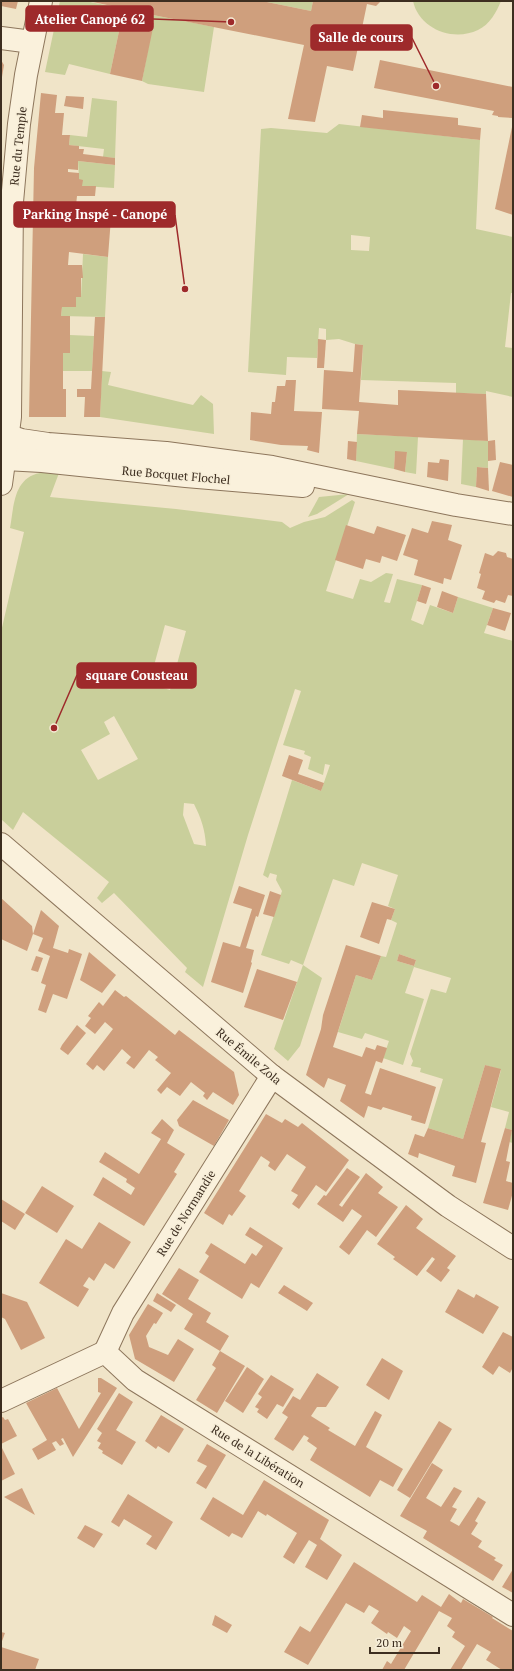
<svg xmlns="http://www.w3.org/2000/svg" width="514" height="1671" viewBox="0 0 514 1671" font-family="'PT Serif',serif">
  <style>
    .green { fill: #c9cf9b; fill-rule: evenodd }
    .building { fill: #cf9f7d }
    .lines { fill: none; stroke-linecap: round; stroke-linejoin: round }
    .minor-casing { stroke: #8d765c; stroke-width: 24 }
    .minor { stroke: #faf1dc; stroke-width: 22 }
    .labels { text-anchor: middle; dominant-baseline: central; stroke-width: 3; stroke-linejoin: round; paint-order: stroke }
    .street-label { font-size: 12px; fill: #3d2e20; stroke: #f7eed8 }
    .leader { fill: none; stroke: #9e2a2b; stroke-width: 1.5 }
    .callout-dot { fill: #9e2a2b; stroke: #f7eed8; stroke-width: 1.5 }
    .callout { fill: #9e2a2b; stroke: #9e2a2b; stroke-width: 1.5 }
    .callout-label { font-size: 13px; text-anchor: middle; font-weight: bold; fill: #fff }
  </style>
  <rect width="100%" height="100%" fill="#f0e4c8"/>
  <g class="green">
    <polygon points="60,1 85,1 126,9 124,17 122,17 110,74 69,64 65,75 45,72"/>
    <polygon points="262,1 313,1 311,11"/>
    <path d="M413,1H501C496,13 490,24 478,30C453,42 419,29 413,1Z"/>
    <polygon points="148,14 214,27 204,92 148,84 142,81 153,23 146,22"/>
    <polygon points="92,98 117,101 115,158 103,157 104,149 69,145 70,135 87,137"/>
    <path d="M339,124L480,140L476,229L513,237V293H511L505,347L513,348V397L486,391V394L456,393V383L361,380L363,345L355,344L339,339L326,340V329L319,328L317,358L287,357L286,375L248,372L261,129L271,128L327,133ZM351,235L370,237L369,251L351,250Z"/>
    <polygon points="78,161 115,165 114,188 82,186 79,179"/>
    <polygon points="83,254 108,257 105,317 61,316 62,307 75,307 76,297 81,297"/>
    <polygon points="70,335 94,336 92,371 63,371 63,353 70,353"/>
    <polygon points="102,371 111,372 108,385 193,405 201,395 213,404 214,434 100,417"/>
    <polygon points="357,434 418,437 416,474 405,472 407,452 395,452 394,469 356,461"/>
    <polygon points="463,439 488,441 488,468 477,467 476,487 461,484"/>
    <path d="M40,473H59L50,497L176,509L282,522L290,528L304,522L325,517L352,500L355,502L326,591L353,599L360,579L371,582L386,573L393,574L384,602L390,603L397,579L422,585L411,620L423,625L430,605L453,613L458,597L493,608L484,633L513,641V1143L509,1142L512,1130L505,1128L509,1112L491,1107L501,1070L485,1065L463,1139L428,1128L443,1079L420,1072L421,1068L411,1066L413,1061L410,1054L431,989L446,993L451,978L414,967L405,993L424,999L403,1065L383,1058L389,1041L365,1033L362,1039L338,1032L356,975L372,980L381,956L386,957L397,923L391,920L395,909L388,906L398,875L362,863L354,886L333,879L303,965L322,978L300,1046L288,1061L274,1049L303,965L291,960L289,964L261,955L282,891L276,880L277,875L270,873L268,878L263,875L292,780L321,791L330,765L325,764L323,775L308,769L311,757L304,754L305,751L283,745L301,691L295,689L248,835L203,987L185,972L187,968L114,893L102,903L97,898L109,882L23,812L13,830L1,819V632L24,532L10,528C14,507 13,478 40,473ZM165,625L186,631L170,690L149,684ZM114,716L138,759L98,780L81,750L110,734L104,722ZM184,803L194,804C201,818 205,829 206,846L194,844L183,815ZM399,954L416,960L414,966L397,961Z"/>
    <polygon points="349,494 317,514 308,517 319,497"/>
  </g>
  <g class="building">
    <polygon points="1,1 18,1 16,9 1,6"/>
    <polygon points="88,1 262,1 311,11 313,1 381,1 376,6 367,4 353,71 327,66 315,122 288,119 304,45 148,14 146,22 154,23 142,81 110,74 122,17 124,17 126,9"/>
    <polygon points="1,60 4,65 2,77 1,77"/>
    <polygon points="380,60 513,87 513,118 498,117 498,116 492,115 494,111 374,88"/>
    <polygon points="41,93 57,95 55,113 64,113 62,135 70,135 69,145 79,146 79,149 84,149 83,154 115,158 115,165 78,161 78,170 68,169 68,172 79,173 79,179 83,180 82,186 96,186 95,196 77,196 75,215 111,218 108,257 69,252 68,265 82,265 83,278 81,278 81,297 76,297 76,307 62,307 61,316 70,316 70,353 63,353 63,389 66,389 66,417 29,417 34,168"/>
    <polygon points="66,96 84,97 83,109 64,106"/>
    <polygon points="383,110 458,118 458,125 481,128 480,140 360,127 362,115 383,118"/>
    <polygon points="512,127 513,127 513,215 495,209"/>
    <polygon points="95,317 105,317 100,417 84,417 85,397 77,397 77,389 91,389"/>
    <polygon points="318,339 326,340 324,368 317,368"/>
    <polygon points="355,344 363,345 359,402 398,405 398,390 486,394 488,441 357,434 359,411 322,409 324,370 353,372"/>
    <polygon points="286,380 296,380 294,411 322,412 319,453 307,450 308,446 281,445 250,440 251,412 271,414 272,402 275,402 277,386 285,386"/>
    <polygon points="495,440 496,460 488,461 488,441"/>
    <polygon points="348,441 357,442 356,461 347,459"/>
    <polygon points="395,451 407,452 405,472 394,469"/>
    <polygon points="440,459 449,460 448,481 427,477 428,462 439,463"/>
    <polygon points="500,462 513,465 513,497 492,491"/>
    <polygon points="477,467 488,468 489,491 476,487"/>
    <polygon points="432,521 452,525 448,540 462,545 451,580 444,578 443,584 414,575 418,560 403,555 412,528 428,533"/>
    <polygon points="346,525 374,534 377,526 406,535 397,561 382,556 380,563 366,559 363,569 335,560"/>
    <polygon points="498,551 506,553 507,557 513,559 513,596 508,595 505,603 496,600 494,603 482,599 485,591 477,588 481,574 479,573 485,553 493,556"/>
    <polygon points="422,585 431,588 426,604 417,601"/>
    <polygon points="442,591 458,597 453,613 437,607"/>
    <polygon points="493,608 511,613 505,631 487,625"/>
    <polygon points="289,755 303,760 298,774 324,783 321,791 282,776"/>
    <polygon points="239,886 265,895 258,917 256,916 246,948 254,950 251,962 252,963 243,993 211,982 223,942 240,947 252,909 233,903"/>
    <polygon points="270,891 281,895 274,917 263,914"/>
    <polygon points="1,898 32,926 33,934 41,910 59,926 53,948 68,953 69,949 82,954 67,999 53,994 46,1013 38,1010 46,985 41,983 50,956 38,951 43,938 33,934 27,951 1,939"/>
    <polygon points="372,902 395,909 391,920 387,919 379,944 360,937"/>
    <polygon points="346,945 381,956 372,980 356,975 333,1047 362,1057 366,1047 375,1050 377,1045 387,1048 382,1063 376,1061 365,1093 371,1095 380,1068 436,1087 425,1124 411,1120 412,1116 383,1107 381,1110 368,1106 364,1118 340,1101 346,1085 328,1078 324,1088 306,1075 321,1029 323,1015"/>
    <polygon points="89,952 116,975 102,993 80,980"/>
    <polygon points="399,954 416,960 414,966 397,961"/>
    <polygon points="36,956 43,958 38,972 31,970"/>
    <polygon points="257,969 297,982 283,1020 244,1007"/>
    <polygon points="115,990 124,997 126,996 175,1035 179,1030 234,1072 239,1095 233,1105 213,1092 207,1100 203,1096 205,1093 191,1082 180,1096 167,1087 161,1094 157,1090 171,1073 155,1060 158,1057 149,1050 134,1069 126,1063 131,1057 122,1049 104,1071 97,1065 93,1070 86,1064 113,1029 105,1022 95,1034 85,1026 91,1018 88,1016 99,1002 103,1006"/>
    <polygon points="77,1025 86,1033 68,1055 60,1049 62,1045"/>
    <polygon points="485,1065 501,1069 481,1142 486,1143 476,1183 452,1176 455,1166 419,1153 418,1158 408,1154 415,1134 424,1137 428,1128 463,1139"/>
    <polygon points="193,1100 229,1120 214,1146 179,1126 177,1120"/>
    <polygon points="266,1114 282,1123 285,1119 298,1127 302,1123 349,1160 326,1192 316,1185 299,1209 292,1204 298,1195 291,1191 306,1167 287,1154 275,1171 268,1166 270,1162 261,1156 239,1191 246,1196 232,1216 229,1214 223,1225 204,1213"/>
    <polygon points="162,1119 174,1130 167,1143 185,1154 174,1172 177,1174 144,1226 93,1195 103,1177 131,1195 135,1188 126,1182 127,1179 99,1162 105,1152 139,1174 161,1139 151,1133"/>
    <polygon points="505,1128 512,1130 506,1161 510,1162 506,1181 513,1183 513,1192 508,1210 483,1203"/>
    <polygon points="347,1168 360,1177 339,1205 342,1207 366,1173 383,1187 378,1193 398,1207 376,1237 367,1230 349,1255 339,1247 362,1216 352,1209 343,1222 317,1204 324,1195 326,1196"/>
    <polygon points="42,1186 74,1206 57,1233 25,1213"/>
    <polygon points="1,1199 25,1214 15,1230 1,1221"/>
    <polygon points="406,1205 423,1219 416,1228 456,1256 447,1268 450,1270 441,1282 426,1271 435,1259 432,1257 417,1276 393,1259 395,1257 377,1244"/>
    <polygon points="99,1222 131,1242 114,1269 105,1263 94,1281 89,1277 83,1286 89,1289 78,1307 39,1283 66,1239 82,1249"/>
    <polygon points="250,1227 283,1248 259,1288 251,1283 242,1299 199,1272 209,1256 205,1253 211,1243 245,1264 252,1253 256,1256 263,1246 245,1235"/>
    <polygon points="179,1268 199,1280 188,1299 211,1313 206,1322 229,1336 220,1351 184,1329 193,1314 162,1294"/>
    <polygon points="284,1285 313,1303 307,1311 278,1293"/>
    <polygon points="458,1289 474,1298 476,1294 499,1307 483,1334 445,1312"/>
    <polygon points="1,1293 27,1302 45,1338 21,1350 5,1319 1,1317"/>
    <polygon points="157,1293 176,1305 171,1312 153,1301"/>
    <polygon points="148,1304 163,1313 156,1324 154,1323 146,1336 149,1347 168,1355 178,1339 194,1349 174,1382 135,1359 129,1335"/>
    <polygon points="503,1332 513,1337 513,1367 510,1373 499,1366 493,1375 482,1367"/>
    <polygon points="220,1351 245,1366 217,1413 196,1400 216,1368 212,1365"/>
    <polygon points="382,1358 403,1371 389,1400 366,1385"/>
    <polygon points="247,1367 264,1379 243,1413 225,1401"/>
    <polygon points="317,1373 339,1387 326,1407 317,1407 311,1416 330,1428 328,1430 355,1446 375,1411 382,1415 366,1447 403,1469 393,1487 380,1480 370,1497 310,1460 317,1448 307,1441 309,1438 304,1435 293,1451 274,1439 288,1417 282,1413 293,1396 300,1400"/>
    <polygon points="271,1375 294,1389 283,1407 277,1404 267,1419 257,1412 259,1409 255,1407 262,1397 258,1394"/>
    <polygon points="98,1378 101,1378 117,1388 73,1457 63,1438 61,1439 64,1444 60,1446 56,1441 52,1443 56,1450 38,1460 32,1449 47,1440 26,1403 57,1388 79,1429 101,1393 98,1392"/>
    <polygon points="119,1393 133,1402 116,1430 136,1442 122,1465 102,1453 103,1451 98,1448 101,1443 97,1441 102,1433 97,1429"/>
    <polygon points="161,1415 184,1429 169,1453 158,1446 156,1449 145,1441"/>
    <polygon points="3,1417 5,1420 8,1419 17,1436 1,1444 1,1418"/>
    <polygon points="439,1421 452,1429 410,1498 397,1490"/>
    <polygon points="207,1444 226,1455 206,1489 196,1483 207,1466 197,1461"/>
    <polygon points="1,1446 15,1474 1,1481"/>
    <polygon points="432,1463 443,1470 426,1498 441,1507 454,1487 462,1491 452,1507 457,1509 450,1521 459,1526 478,1497 486,1502 475,1521 478,1523 471,1534 482,1541 478,1547 496,1558 494,1560 503,1565 493,1581 423,1538 427,1531 400,1516"/>
    <polygon points="264,1480 329,1520 320,1539 342,1555 327,1580 305,1567 317,1545 309,1540 294,1564 283,1557 297,1533 267,1514 266,1516 258,1511 242,1538 232,1533 229,1537 200,1519 213,1497 243,1515"/>
    <polygon points="22,1488 35,1515 4,1497"/>
    <polygon points="128,1494 173,1522 156,1550 146,1544 152,1536 124,1519 119,1527 111,1522"/>
    <polygon points="85,1525 103,1534 94,1548 77,1538"/>
    <polygon points="354,1562 417,1602 422,1595 441,1607 449,1594 461,1603 463,1599 493,1617 492,1618 513,1631 513,1670 502,1670 486,1660 491,1652 477,1644 461,1670 450,1670 465,1646 452,1637 455,1632 447,1626 452,1618 439,1611 404,1670 382,1670 387,1661 391,1664 411,1631 404,1626 397,1638 388,1632 387,1634 371,1623 379,1611 369,1605 364,1613 346,1603 308,1665 284,1652 300,1626 310,1632"/>
    <polygon points="513,1569 513,1593 502,1587"/>
    <polygon points="215,1615 232,1625 227,1633 212,1625"/>
    <polygon points="1,1632 5,1633 1,1644"/>
    <polygon points="1,1647 39,1659 35,1670 1,1670"/>
  </g>
  <g class="lines">
    <defs>
      <g id="minor">
        <polyline points="1,38 32,42"/>
        <polyline points="9,436 21,440 48,444 166,453 272,467 456,505 513,514"/>
        <polyline points="5,459 42,461 186,476 303,486"/>
        <polyline points="1,484 10,417 12,202 19,124 26,75 41,1"/>
        <polyline points="1,844 272,1076 448,1206 513,1248"/>
        <polyline points="105,1352 123,1313 272,1076"/>
        <polyline points="1,1401 105,1352 135,1380 513,1615"/>
      </g>
    </defs>
    <use href="#minor" class="minor-casing"/>
    <use href="#minor" class="minor"/>
  </g>
  <g class="labels">
    <g class="street-label">
      <text transform="translate(18 146) rotate(-84)">Rue du Temple</text>
      <text transform="translate(176 475) rotate(5)">Rue Bocquet Flochel</text>
      <text transform="translate(249 1056) rotate(40)">Rue Émile Zola</text>
      <text transform="translate(186 1213) rotate(-58)">Rue de Normandie</text>
      <text transform="translate(258 1456) rotate(32)">Rue de la Libération</text>
    </g>
  </g>
  <path class="leader" d="M231 22L153 19M436 86L412 38M185 289L175 215M54 728L77 675"/>
  <g class="callout-dot">
    <circle cx="231" cy="22" r="4"/>
    <circle cx="436" cy="86" r="4"/>
    <circle cx="185" cy="289" r="4"/>
    <circle cx="54" cy="728" r="4"/>
  </g>
  <g class="callout">
    <rect x="26" y="6" width="127" height="25" rx="4"/>
    <rect x="311" y="25" width="101" height="25" rx="4"/>
    <rect x="14" y="202" width="161" height="25" rx="4"/>
    <rect x="77" y="663" width="119" height="25" rx="4"/>
  </g>
  <g class="callout-label">
    <text x="90" y="24">Atelier Canopé 62</text>
    <text x="361" y="42">Salle de cours</text>
    <text x="95" y="219">Parking Inspé - Canopé</text>
    <text x="137" y="680">square Cousteau</text>
  </g>
  <rect width="514" height="1671" fill="none" stroke="#3d2e20" stroke-width="4"/>
  <path d="M370 1647v6h69v-6" fill="none" stroke="#3d2e20" stroke-width="2"/>
  <text x="376" y="1647" font-size="12" fill="#3d2e20" stroke="#f7eed8" stroke-width="3" paint-order="stroke">20 m</text>
</svg>
